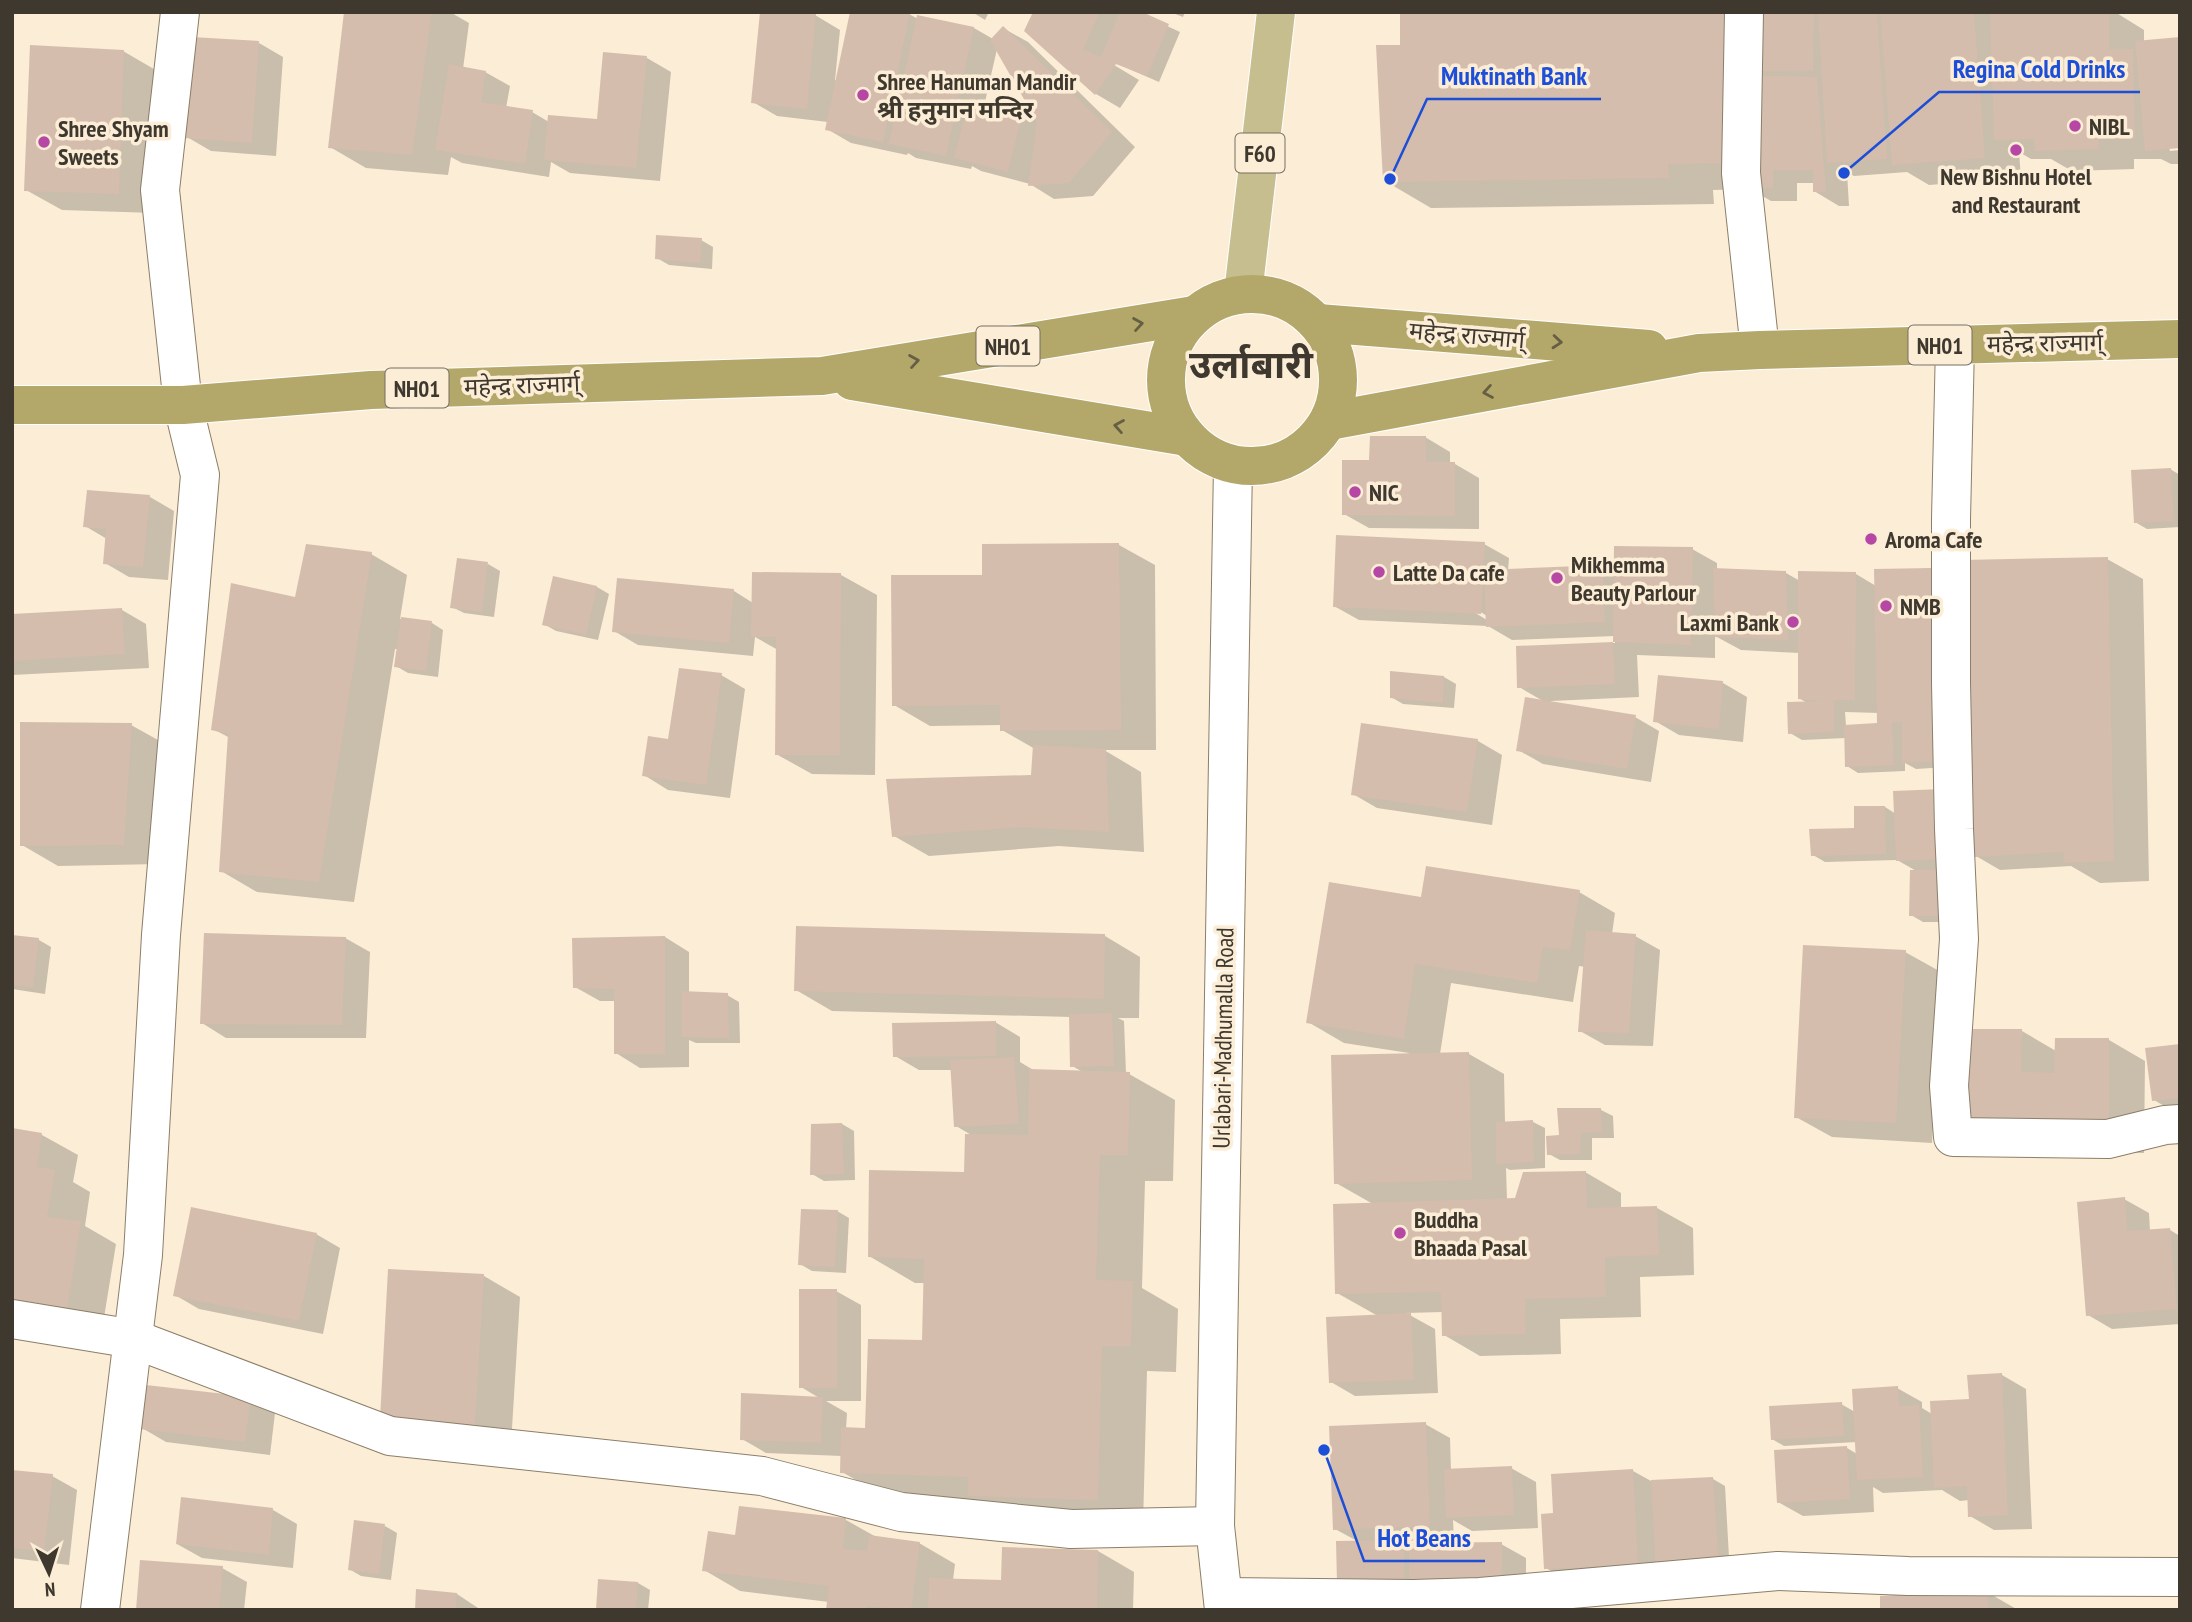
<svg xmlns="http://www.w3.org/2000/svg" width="2192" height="1622" viewBox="0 0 2192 1622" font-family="'PT Sans Narrow','Noto Sans Devanagari',sans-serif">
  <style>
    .shadow { fill: #0003; fill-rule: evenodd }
    .building { fill: #d5bdad }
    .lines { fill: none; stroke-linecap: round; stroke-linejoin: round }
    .minor-casing { stroke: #8c7e69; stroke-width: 40 }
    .secondary-casing { stroke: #8c7e69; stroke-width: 40 }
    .primary-casing { stroke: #fff; stroke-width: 40 }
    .trunk-casing { stroke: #fff; stroke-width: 40 }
    .minor { stroke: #fff; stroke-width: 38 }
    .secondary { stroke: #fff; stroke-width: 38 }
    .primary { stroke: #c6be8f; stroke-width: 38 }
    .trunk { stroke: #b3a86a; stroke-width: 38 }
    .oneway { stroke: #675f44 }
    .poi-dot { fill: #b647a5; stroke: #fcedd6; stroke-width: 2.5 }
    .labels { text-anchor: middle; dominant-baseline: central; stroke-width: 7; stroke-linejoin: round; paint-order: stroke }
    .shield { fill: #fcedd6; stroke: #776e61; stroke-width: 2 }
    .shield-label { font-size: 23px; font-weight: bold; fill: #3e382f }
    .poi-label { font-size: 24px; font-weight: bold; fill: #3e382f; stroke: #fcedd6; text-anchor: start }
    .street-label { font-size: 24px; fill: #3e382f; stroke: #fcedd6 }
    .town-label { font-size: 38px; font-weight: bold; fill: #3e382f; stroke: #fcedd6 }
    .leader { fill: none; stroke: #1d4ed8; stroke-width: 2.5 }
    .callout-dot { fill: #1d4ed8; stroke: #fcedd6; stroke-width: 2.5 }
    .callout-label { font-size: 26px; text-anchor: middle; font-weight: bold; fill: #1d4ed8; stroke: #fcedd6; stroke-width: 7; stroke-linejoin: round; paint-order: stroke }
  </style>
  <rect width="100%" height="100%" fill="#fcedd6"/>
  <g class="shadow">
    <polygon points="346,12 450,12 469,23 463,69 485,72 510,86 506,108 532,112 549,122 598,121 647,58 671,72 660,181 570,173 551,162 549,177 462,163 451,157 448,175 366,168 330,147"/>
    <path d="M761,12L815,15L840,30L835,80L837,81L909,14L918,19L974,28L993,39L1003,28L1028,42L1135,147L1093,196L1054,199L1030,184L981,171L972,166L971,169L916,158L908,153L907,155L851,143L827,129L828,122L777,116L753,102ZM997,49L1039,121L1023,112L985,102Z"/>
    <polygon points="972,12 989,12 985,20"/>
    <polygon points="1035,12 1137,12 1180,32 1159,82 1115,63 1114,65 1139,80 1120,108 1096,94"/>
    <polygon points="1170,12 1185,12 1183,17"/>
    <polygon points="1402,12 2115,12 2144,30 2144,42 2170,151 2180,150 2180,164 2171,164 2161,159 2134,159 2134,169 2072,171 2051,159 2031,159 2019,152 2021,178 1929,185 1907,172 1854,176 1847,172 1849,206 1839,206 1814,191 1814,183 1797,183 1797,201 1771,201 1750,189 1713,190 1714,204 1431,208 1385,181 1402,47"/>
    <polygon points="259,43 283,57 276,156 211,151 187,137"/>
    <polygon points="123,51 159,72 154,213 62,210 26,190"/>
    <polygon points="701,240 713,247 712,269 669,265 657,258"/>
    <polygon points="1425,437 1450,452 1450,464 1455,464 1479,478 1479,529 1369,528 1344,514 1371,462"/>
    <polygon points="2170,469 2180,475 2180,527 2147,529 2135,522"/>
    <polygon points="88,492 150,497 174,511 168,580 129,577 105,563 107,539 85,526"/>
    <path d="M1484,544L1509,558L1508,571L1602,567L1616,575L1692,549L1717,563V569L1786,573L1800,581L1856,574L1876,586L1931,570L1955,584L1947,767L1916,769L1905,763V771L1858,773L1847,766L1846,738L1802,740L1790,733L1807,703L1799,698L1800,653L1741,650L1715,636V658L1637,655L1639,697L1551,701V703L1635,717L1659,731L1651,782L1543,764L1518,750L1543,701L1519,687L1518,647L1615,643V636L1512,640L1488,626L1359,620L1334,606ZM1474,608L1487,616V620L1472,611ZM1845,712L1879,713L1884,725L1846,726Z"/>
    <polygon points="1119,545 1155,565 1156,750 1104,750 1141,772 1144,852 1059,846 929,856 894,836 1033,777 1035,749 1002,730 1002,725 930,726 894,705 984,577"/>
    <polygon points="371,554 407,575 400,619 432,623 443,630 438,677 408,673 396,666 398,649 395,649 354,902 257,892 221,871 230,738 213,729 296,599"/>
    <polygon points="2107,559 2143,579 2149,881 2100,883 2071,866 2000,870 1976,856"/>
    <polygon points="488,564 500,571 494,617 464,613 452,607"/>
    <polygon points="841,575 877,595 875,775 812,774 776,754 778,650 755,637 753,656 638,645 614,631 734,591 753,603"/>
    <polygon points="555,578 597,587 609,594 598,640 556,631 544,624"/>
    <polygon points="122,610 146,624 149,668 12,675 12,616"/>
    <polygon points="721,675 745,689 730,798 668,790 644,775"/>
    <polygon points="1444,677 1456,684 1454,708 1403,704 1391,697"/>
    <polygon points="1723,683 1747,697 1743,742 1679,735 1655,721"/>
    <polygon points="131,725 167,745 160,864 58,866 22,845"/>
    <polygon points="1362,725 1478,741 1502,755 1492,825 1377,808 1353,794"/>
    <polygon points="1942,791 1953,922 1923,922 1911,915 1918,872 1897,860 1825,862 1813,855 1856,830 1885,807 1896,814"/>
    <polygon points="1579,892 1615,913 1612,934 1635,936 1660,950 1653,1046 1605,1045 1580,1031 1585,967 1579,966 1573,1002 1451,983 1440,1054 1469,1054 1504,1074 1505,1123 1533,1122 1545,1128 1545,1168 1510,1170 1506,1168 1507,1200 1517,1200 1585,1172 1621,1193 1621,1209 1657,1208 1693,1228 1694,1275 1640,1277 1641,1317 1560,1319 1561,1354 1480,1356 1444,1335 1443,1312 1406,1313 1435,1329 1438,1393 1355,1396 1331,1382 1378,1316 1337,1293 1373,1204 1336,1183 1409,1053 1344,1043 1308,1022 1423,899"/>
    <polygon points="1105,936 1140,957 1139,1018 1118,1018 1124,1021 1126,1074 1129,1074 1175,1100 1173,1181 1145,1181 1142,1288 1178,1309 1176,1372 1147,1371 1143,1525 888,1498 842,1472 842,1456 766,1453 742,1439 821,1399 801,1387 836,1291 861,1305 861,1401 826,1401 847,1413 846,1429 867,1430 923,1342 925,1283 915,1283 869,1256 965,1174 973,1136 956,1126 952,1070 919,1070 895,1056 995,1022 1020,1037 1020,1062 1035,1071 1083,1072 1072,1066 1071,1017 832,1011 796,990"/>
    <polygon points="12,937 39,940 51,947 45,994 12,989"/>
    <polygon points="665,937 689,952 689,993 727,995 739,1002 740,1043 696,1043 689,1040 689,1067 640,1068 616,1053 616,1001 600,1001 575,987"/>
    <polygon points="345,938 370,952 366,1038 226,1038 202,1023"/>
    <polygon points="1905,952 1941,972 1932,1143 1832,1137 1796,1117"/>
    <polygon points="2022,1031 2056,1051 2109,1040 2145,1061 2144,1153 1999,1151"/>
    <polygon points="2180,1046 2180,1106 2166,1107 2154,1100"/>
    <polygon points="1601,1110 1613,1116 1614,1138 1592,1138 1592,1160 1560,1160 1549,1154 1561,1137"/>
    <polygon points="842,1124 854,1131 855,1180 824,1181 812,1174"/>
    <polygon points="12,1130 42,1135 78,1155 73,1182 90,1192 85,1226 116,1244 101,1336 12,1322"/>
    <polygon points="2124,1199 2149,1213 2150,1231 2170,1230 2180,1236 2180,1324 2112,1329 2088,1315"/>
    <polygon points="837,1211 849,1218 846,1273 812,1271 800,1264"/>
    <polygon points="316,1234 340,1248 323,1334 199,1309 175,1295"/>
    <polygon points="484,1276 520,1297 511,1445 381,1418"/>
    <polygon points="2002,1375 2026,1389 2032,1529 1994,1530 1970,1516 1969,1500 1960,1501 1942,1490 1883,1493 1873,1487 1874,1512 1803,1516 1778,1502 1847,1448 1857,1454 1857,1442 1784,1446 1772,1439 1841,1404 1855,1412 1897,1388 1922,1402 1922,1408 1932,1414 1970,1401"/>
    <polygon points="251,1399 275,1413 270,1455 166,1442 142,1428"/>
    <polygon points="1425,1424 1450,1438 1451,1471 1511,1468 1536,1482 1538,1528 1472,1531 1453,1520 1454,1539 1402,1541 1411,1546 1501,1544 1526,1558 1526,1601 1410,1588 1359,1542 1335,1529"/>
    <polygon points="1633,1471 1651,1481 1713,1479 1725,1486 1730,1575 1571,1582 1546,1568 1555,1515"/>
    <polygon points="12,1472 52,1476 77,1490 69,1565 12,1558"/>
    <polygon points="740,1508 846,1520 878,1538 919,1543 955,1564 953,1580 1003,1581 1098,1551 1134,1572 1133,1610 828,1610 829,1602 740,1591 704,1570 737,1537"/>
    <polygon points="273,1510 297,1524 293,1568 202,1558 177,1544"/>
    <polygon points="385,1526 397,1533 391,1580 361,1576 349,1569"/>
    <polygon points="222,1568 247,1582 244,1610 137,1610"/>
    <polygon points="638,1583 650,1590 648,1610 597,1610"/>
    <polygon points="418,1591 457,1594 481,1610 417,1610"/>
    <polygon points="1987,1592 2018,1610 1882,1610"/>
  </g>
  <g class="building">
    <polygon points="344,12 432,12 412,155 328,148"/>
    <polygon points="760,12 816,14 807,109 751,103"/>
    <polygon points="850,12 910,12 883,142 825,130"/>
    <polygon points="1033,12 1100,12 1083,49 1101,57 1120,12 1142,12 1169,24 1147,76 1116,64 1095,95 1024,31"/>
    <polygon points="1400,12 1731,12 1728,163 1668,164 1669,178 1383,182 1376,45 1400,45"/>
    <polygon points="1752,12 1814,12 1813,71 1746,71"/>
    <polygon points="1818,12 1877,12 1887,159 1827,163"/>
    <polygon points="1880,12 1974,12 1985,158 1892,165"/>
    <polygon points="1990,12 2109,12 2109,49 2133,49 2135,139 2099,139 2099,149 2035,151 2034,139 1994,140"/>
    <polygon points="917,15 974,27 946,156 889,144"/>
    <polygon points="1003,26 1112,132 1069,183 1028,186 1037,122 990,40"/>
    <polygon points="192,37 259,41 252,143 185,138"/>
    <polygon points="2180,37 2180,148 2145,151 2135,41"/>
    <polygon points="30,45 124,50 119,194 24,191"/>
    <polygon points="603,52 647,56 636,168 544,160 548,115 597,119"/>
    <polygon points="449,64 486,71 481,102 533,110 525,164 435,150"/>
    <polygon points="1745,75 1817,77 1826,192 1813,192 1813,170 1773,170 1773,188 1745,188"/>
    <polygon points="970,97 1023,110 1008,172 954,158"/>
    <polygon points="656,235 702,238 700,263 655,259"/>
    <polygon points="1370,436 1426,436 1426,462 1455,462 1455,516 1342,515 1342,460 1369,460"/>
    <polygon points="2171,468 2174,521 2134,523 2131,470"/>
    <polygon points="87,490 150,495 143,567 103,564 106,529 83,527"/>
    <polygon points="1336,535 1485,542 1483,570 1603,565 1605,622 1486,627 1484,573 1481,614 1333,607"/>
    <polygon points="1119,543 1121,730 1000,731 1000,705 892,706 891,575 982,575 982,544"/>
    <polygon points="306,544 372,552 319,882 219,872 228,734 211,730 231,583 295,597"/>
    <polygon points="1614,546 1693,547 1691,645 1613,642"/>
    <polygon points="2108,557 2114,861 2063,863 2064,852 1974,857 1962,560"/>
    <polygon points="457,558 488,562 482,612 450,608"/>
    <polygon points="1713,568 1786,571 1788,640 1715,637"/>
    <polygon points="1931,568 1935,761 1902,763 1902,722 1892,723 1894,765 1845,767 1844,725 1877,723 1874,569"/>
    <polygon points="1798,571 1856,572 1855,700 1834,700 1834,732 1788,734 1787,702 1824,701 1798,699"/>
    <polygon points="752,572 841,573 840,755 775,755 776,637 751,637"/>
    <polygon points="553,576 597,586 586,635 542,625"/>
    <polygon points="617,578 734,589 729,643 612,632"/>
    <polygon points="122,608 125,654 12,661 12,614"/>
    <polygon points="401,617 432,621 426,671 394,667"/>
    <polygon points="1613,642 1615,684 1517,688 1516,646"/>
    <polygon points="679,668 722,673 706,785 642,776 648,736 668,739"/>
    <polygon points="1390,671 1444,676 1443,703 1390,698"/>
    <polygon points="1658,675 1723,681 1719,729 1653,722"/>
    <polygon points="1525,697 1636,715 1627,769 1516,751"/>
    <polygon points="20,722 132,723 124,845 20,846"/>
    <polygon points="1361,723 1478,739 1467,812 1351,795"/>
    <polygon points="1033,745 1106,749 1109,832 1022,827 892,837 886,779 1031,775"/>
    <polygon points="1943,789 1946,859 1896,861 1893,791"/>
    <polygon points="1854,806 1885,806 1886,854 1811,856 1809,829 1854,828"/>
    <polygon points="1426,866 1580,890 1570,950 1543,947 1537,983 1415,964 1404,1039 1306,1023 1329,882 1421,897"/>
    <polygon points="1910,870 1940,870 1941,916 1909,916"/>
    <polygon points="796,926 1105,934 1104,999 794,991"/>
    <polygon points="1586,930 1636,934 1629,1033 1578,1032"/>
    <polygon points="204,933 346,937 342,1025 200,1024"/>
    <polygon points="12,935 39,938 33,988 12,985"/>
    <polygon points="665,936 665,1054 614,1054 614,989 573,988 572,938"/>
    <polygon points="1803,945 1906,950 1896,1123 1794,1118"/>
    <polygon points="682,991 728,993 729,1038 682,1037"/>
    <polygon points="1112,1013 1114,1066 1070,1067 1069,1014"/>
    <polygon points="996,1021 996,1056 893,1057 892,1023"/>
    <polygon points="1963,1029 2022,1029 2021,1072 2054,1073 2055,1038 2109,1038 2109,1133 1962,1131"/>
    <polygon points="2180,1044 2180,1098 2152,1101 2145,1048"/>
    <polygon points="1469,1052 1472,1180 1334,1184 1331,1055"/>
    <polygon points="1014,1057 1019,1124 954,1127 950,1060"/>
    <polygon points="1029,1069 1130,1072 1128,1155 1100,1155 1096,1280 1133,1281 1131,1346 1102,1346 1098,1500 968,1496 968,1477 840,1473 841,1427 865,1428 868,1339 922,1340 924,1259 868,1257 869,1170 964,1172 965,1134 1028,1135"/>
    <polygon points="1557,1108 1601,1108 1602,1132 1581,1133 1580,1154 1547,1155 1546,1136 1559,1135"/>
    <polygon points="1533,1120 1534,1162 1496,1164 1496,1122"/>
    <polygon points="842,1123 844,1174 810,1175 811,1124"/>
    <polygon points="12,1128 42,1133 37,1167 55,1170 47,1217 81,1221 66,1316 12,1308"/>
    <polygon points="1586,1171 1587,1208 1657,1206 1659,1255 1605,1257 1606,1297 1525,1299 1526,1334 1442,1336 1441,1292 1335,1294 1333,1204 1515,1198 1523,1172"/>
    <polygon points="2125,1197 2127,1231 2170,1228 2177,1309 2086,1316 2077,1202"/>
    <polygon points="191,1207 317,1233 299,1321 173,1296"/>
    <polygon points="801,1209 838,1210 835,1267 798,1265"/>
    <polygon points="388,1269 484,1274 475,1425 380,1419"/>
    <rect x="799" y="1289" width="38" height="99"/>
    <polygon points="1411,1313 1414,1380 1329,1383 1326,1317"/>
    <polygon points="2002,1373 2008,1515 1968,1517 1967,1486 1934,1488 1930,1401 1969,1399 1967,1375"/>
    <polygon points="146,1385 251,1397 245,1442 140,1429"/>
    <polygon points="1898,1386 1899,1406 1919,1405 1923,1477 1857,1480 1852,1389"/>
    <polygon points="741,1393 823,1397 821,1443 740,1440"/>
    <polygon points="1842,1402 1844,1436 1771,1440 1769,1406"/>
    <polygon points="1426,1422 1430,1526 1333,1530 1329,1426"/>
    <polygon points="1847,1446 1850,1499 1777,1503 1774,1450"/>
    <polygon points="1512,1466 1514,1515 1446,1518 1444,1469"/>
    <polygon points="1633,1469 1638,1565 1544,1569 1541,1514 1553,1513 1551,1474"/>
    <polygon points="12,1470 53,1474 44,1552 12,1548"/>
    <polygon points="1713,1477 1719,1569 1656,1572 1651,1480"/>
    <polygon points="181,1497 273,1508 269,1555 176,1544"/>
    <polygon points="739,1506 846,1518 843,1549 867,1551 869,1535 920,1542 911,1610 867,1606 867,1610 826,1610 829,1586 702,1571 708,1531 735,1535"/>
    <polygon points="354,1520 385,1524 379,1574 348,1570"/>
    <polygon points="1404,1540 1404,1582 1337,1583 1336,1541"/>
    <polygon points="1502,1542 1502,1588 1409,1590 1409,1543"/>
    <polygon points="1002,1547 1098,1550 1097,1610 928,1610 929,1578 1001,1580"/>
    <polygon points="140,1560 223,1566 219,1610 136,1610"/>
    <polygon points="598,1579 638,1582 636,1610 596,1610"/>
    <polygon points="416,1589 457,1593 456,1610 415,1610"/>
    <polygon points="1987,1590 1989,1610 1880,1610 1880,1596"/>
  </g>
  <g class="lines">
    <defs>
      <g id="minor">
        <polyline points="1744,12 1741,173 1760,350"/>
        <polyline points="1955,345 1951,519 1951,683 1954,829 1959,939 1949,1086 1953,1137 2108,1139 2165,1125 2180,1124"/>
        <polyline points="12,1319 134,1339 390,1436 762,1476 901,1512 1071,1529 1215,1526"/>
        <polyline points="1224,1597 1413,1599 1480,1597 1778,1571 1908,1576 2180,1577"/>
        <polyline points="100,1610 143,1255 161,935 200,475 183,405 160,190 180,12"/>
      </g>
      <polyline id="secondary" points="1224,1610 1215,1526 1233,465"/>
      <polyline id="primary" points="1243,294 1276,12"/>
      <g id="trunk">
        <circle cx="1252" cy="380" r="86"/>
        <polyline points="1318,323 1649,349"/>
        <polyline points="852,381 1187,437"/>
        <polyline points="12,405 183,405 371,390 822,376 1194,315"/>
        <polyline points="1329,421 1699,353 1760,350 2180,339"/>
      </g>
    </defs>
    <use href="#minor" class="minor-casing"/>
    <use href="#secondary" class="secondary-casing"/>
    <use href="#primary" class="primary-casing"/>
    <use href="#trunk" class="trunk-casing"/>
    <use href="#minor" class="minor"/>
    <use href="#secondary" class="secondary"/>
    <use href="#primary" class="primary"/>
    <use href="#trunk" class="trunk"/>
  </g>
  <defs><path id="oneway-chevron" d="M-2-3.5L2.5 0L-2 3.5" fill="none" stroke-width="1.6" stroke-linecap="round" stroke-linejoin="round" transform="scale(1.75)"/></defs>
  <g class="oneway">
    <use href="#oneway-chevron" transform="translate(1138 324) rotate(-9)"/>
    <use href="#oneway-chevron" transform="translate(1557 342) rotate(5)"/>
    <use href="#oneway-chevron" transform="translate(914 361) rotate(-9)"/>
    <use href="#oneway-chevron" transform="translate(1488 392) rotate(170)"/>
    <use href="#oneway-chevron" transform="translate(1119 426) rotate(-170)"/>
  </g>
  <g class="poi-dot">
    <circle cx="863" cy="95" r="7"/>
    <circle cx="2075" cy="126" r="7"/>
    <circle cx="44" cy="142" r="7"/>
    <circle cx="2016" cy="150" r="7"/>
    <circle cx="1355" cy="492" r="7"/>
    <circle cx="1871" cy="539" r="7"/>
    <circle cx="1379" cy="572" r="7"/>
    <circle cx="1557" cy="578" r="7"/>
    <circle cx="1886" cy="606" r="7"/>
    <circle cx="1793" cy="622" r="7"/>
    <circle cx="1400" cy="1233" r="7"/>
  </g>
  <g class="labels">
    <g class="shield">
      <rect x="1235.5" y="133.5" width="49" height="39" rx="5"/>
      <rect x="1908.5" y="325.5" width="63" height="39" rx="5"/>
      <rect x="976.5" y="326.5" width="63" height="39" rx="5"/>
      <rect x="385.5" y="368.5" width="63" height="39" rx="5"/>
    </g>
    <g class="shield-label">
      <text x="1260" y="153">F60</text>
      <text x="1940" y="345">NH01</text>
      <text x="1008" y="346">NH01</text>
      <text x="417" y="388">NH01</text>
    </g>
    <g class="poi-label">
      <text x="877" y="81">Shree Hanuman Mandir<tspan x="877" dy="28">श्री हनुमान मन्दिर</tspan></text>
      <text x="2089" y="126">NIBL</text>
      <text x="58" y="128">Shree Shyam<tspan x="58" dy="28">Sweets</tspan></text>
      <text x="2016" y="176" text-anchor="middle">New Bishnu Hotel<tspan x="2016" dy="28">and Restaurant</tspan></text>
      <text x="1369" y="492">NIC</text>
      <text x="1885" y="539">Aroma Cafe</text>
      <text x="1571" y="564">Mikhemma<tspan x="1571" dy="28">Beauty Parlour</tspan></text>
      <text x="1393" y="572">Latte Da cafe</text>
      <text x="1900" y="606">NMB</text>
      <text x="1779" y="622" text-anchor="end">Laxmi Bank</text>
      <text x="1414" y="1219">Buddha<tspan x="1414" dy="28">Bhaada Pasal</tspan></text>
    </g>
    <g class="street-label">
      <text transform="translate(1467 335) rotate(5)">महेन्द्र राज्मार्ग्</text>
      <text transform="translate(2045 343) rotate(-1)">महेन्द्र राज्मार्ग्</text>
      <text transform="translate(522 385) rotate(-2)">महेन्द्र राज्मार्ग्</text>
      <text transform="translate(1223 1038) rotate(-89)">Urlabari-Madhumalla Road</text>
    </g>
    <g class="town-label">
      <text x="1251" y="363">उर्लाबारी</text>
    </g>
  </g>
  <path class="leader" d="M1844 173L1939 92H2140M1390 179L1427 99H1601M1324 1450L1364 1561H1485"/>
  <g class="callout-dot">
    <circle cx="1844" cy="173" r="7"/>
    <circle cx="1390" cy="179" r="7"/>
    <circle cx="1324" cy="1450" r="7"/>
  </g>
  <g class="callout-label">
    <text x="2039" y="78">Regina Cold Drinks</text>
    <text x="1514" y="85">Muktinath Bank</text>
    <text x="1424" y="1547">Hot Beans</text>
  </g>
  <rect width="2192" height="1622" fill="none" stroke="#3e382f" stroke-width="28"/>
  <g transform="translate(49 1573) rotate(176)" stroke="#fcedd6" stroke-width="5" paint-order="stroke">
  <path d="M0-5L12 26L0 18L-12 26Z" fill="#3e382f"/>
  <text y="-10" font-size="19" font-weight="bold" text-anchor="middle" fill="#3e382f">N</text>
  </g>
</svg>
